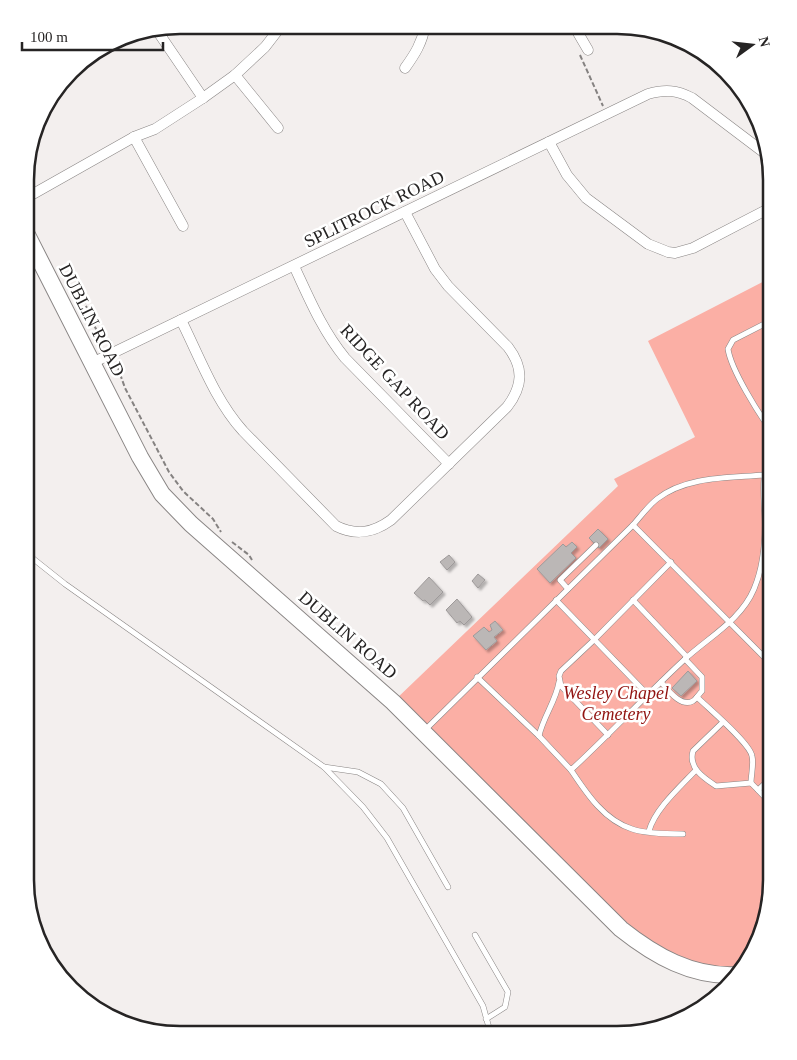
<svg xmlns="http://www.w3.org/2000/svg" width="797" height="1060" viewBox="0 0 797 1060" font-family="'Times New Roman',serif">
  <style>
    .green { fill: #fbafa5 }
    .building { fill: #bbb7b6; stroke: #9e9a9a; filter: url(#shadow) }
    .lines { fill: none; stroke-linecap: round; stroke-linejoin: round }
    .lane-casing { stroke: #898584; stroke-width: 6 }
    .street-casing { stroke: #898584; stroke-width: 11 }
    .primary-casing { stroke: #898584; stroke-width: 18 }
    .path { stroke: #858281; stroke-width: 2; stroke-dasharray: 5 2.5; stroke-linecap: butt }
    .lane { stroke: #fff; stroke-width: 5 }
    .street { stroke: #fff; stroke-width: 10 }
    .primary { stroke: #fff; stroke-width: 16 }
    .labels { text-anchor: middle; dominant-baseline: central; stroke-width: 5; stroke-linejoin: round; paint-order: stroke }
    .street-label { font-size: 18px; fill: #262424; stroke: #fff }
    .park-label { font-size: 18px; font-style: italic; fill: #911311; stroke: #fff }
    .rim { fill: none; stroke: #262424; stroke-width: 2.5 }
  </style>
  <defs>
    <filter id="shadow"><feDropShadow dx="2.5" dy="2.5" stdDeviation="1" flood-color="#0004"/></filter>
  </defs>
  <rect width="100%" height="100%" fill="#f3efee"/>
  <polygon class="green" points="772,277 772,891 746,966 736,975 662,958 393,702 618,486 614,479 695,437 648,341"/>
  <g class="building">
    <polygon points="598,529 608,539 599,548 589,538"/>
    <polygon points="572,542 577,547 571,553 576,558 550,583 537,569 563,544 566,547"/>
    <polygon points="449,555 455,562 447,570 440,562"/>
    <polygon points="478,574 485,580 478,588 472,581"/>
    <polygon points="429,577 443,592 430,605 425,600 423,601 414,593"/>
    <polygon points="457,599 472,617 464,625 460,621 457,623 446,610"/>
    <polygon points="495,621 503,630 494,637 497,641 486,650 473,636 484,627 489,632 492,630 490,625"/>
    <polygon points="688,671 697,681 681,696 672,688"/>
  </g>
  <g class="lines">
    <defs>
      <g id="lane">
        <path d="M772,432C759,414 731,370 728,349L733,340L772,320"/>
        <path d="M633,525C641,516 648,506 657,499C686,476 729,478 764,475"/>
        <polyline points="26,553 65,584 324,767 363,807 387,838 483,1006 491,1035"/>
        <polyline points="568,589 560,580 596,545"/>
        <polyline points="556,600 648,695"/>
        <polyline points="633,600 687,657"/>
        <path d="M477,677L539,736L571,770C610,734 646,695 685,659C709,637 741,620 754,589C762,570 765,546 765,525C765,500 759,474 772,451"/>
        <path d="M661,682C668,690 681,708 693,701C696,699 699,694 702,691V677L685,659"/>
        <path d="M697,697C708,708 750,743 752,756C754,764 751,775 751,783L716,786C704,778 688,768 693,751L723,722"/>
        <polyline points="425,730 633,525 772,665"/>
        <polyline points="608,735 561,686 559,676 561,671 594,640 671,562"/>
        <path d="M539,736C543,717 556,701 559,682"/>
        <polyline points="324,767 358,772 381,784 403,808 448,887"/>
        <path d="M571,770C587,794 604,820 632,829C644,833 670,834 683,834"/>
        <polyline points="751,783 758,790 772,777"/>
        <polyline points="758,790 772,805"/>
        <path d="M649,831C655,809 680,787 696,770"/>
        <polyline points="475,935 508,992 505,1007 486,1019"/>
      </g>
      <g id="street">
        <polyline points="574,26 588,50"/>
        <polyline points="156,29 203,98"/>
        <path d="M405,68C415,54 422,43 425,26"/>
        <polyline points="235,75 278,128"/>
        <polyline points="134,137 183,226"/>
        <polyline points="549,142 567,175 586,198 648,244 668,252 675,253 693,248 772,207"/>
        <polyline points="26,198 134,137 155,129 203,98 235,75 265,47 282,25"/>
        <path d="M294,266C309,298 322,330 345,358L449,464"/>
        <path d="M181,320C200,358 215,400 243,431L336,526C356,536 373,533 391,520L507,407C523,386 524,368 508,347L448,286L435,269L405,212"/>
        <path d="M92,363L648,94C665,89 677,90 692,98L766,154"/>
      </g>
      <path id="primary" d="M26,233L140,457L162,494L191,524L393,702L621,929C655,956 692,977 736,975"/>
    </defs>
    <use href="#lane" class="lane-casing"/>
    <use href="#street" class="street-casing"/>
    <use href="#primary" class="primary-casing"/>
    <g class="path">
      <polyline points="580,55 603,106"/>
      <polyline points="83,299 99,336 102,340 106,342 110,340 112,344"/>
      <polyline points="119,360 120,362 118,368 125,388 169,472 183,491 213,519 221,532"/>
      <polyline points="232,542 249,555 252,560"/>
    </g>
    <use href="#lane" class="lane"/>
    <use href="#street" class="street"/>
    <use href="#primary" class="primary"/>
  </g>
  <g class="labels">
    <g class="street-label">
      <text transform="translate(374 209) rotate(-26)">SPLITROCK ROAD</text>
      <text transform="translate(92 320) rotate(63)">DUBLIN ROAD</text>
      <text transform="translate(395 382) rotate(47)">RIDGE GAP ROAD</text>
      <text transform="translate(348 635) rotate(41)">DUBLIN ROAD</text>
    </g>
    <g class="park-label">
      <text x="616" y="693">Wesley Chapel<tspan x="616" dy="21">Cemetery</tspan></text>
    </g>
  </g>
  <path d="M0 0H797V1060H0ZM180 34H617A146 146 0 0 1 763 180V880A146 146 0 0 1 617 1026H180A146 146 0 0 1 34 880V180A146 146 0 0 1 180 34Z" fill="#fff" fill-rule="evenodd"/>
  <path class="rim" d="M180 34H617A146 146 0 0 1 763 180V880A146 146 0 0 1 617 1026H180A146 146 0 0 1 34 880V180A146 146 0 0 1 180 34Z"/>
  <g transform="translate(752 45) rotate(75)" stroke="#ffffff" stroke-width="4" paint-order="stroke">
  <path d="M0-4L9 19L0 12L-9 19Z" fill="#262424"/>
  <text y="-8" font-size="14" font-weight="bold" text-anchor="middle" fill="#262424">N</text>
  </g>
  <path d="M22 42v8h141v-8" fill="none" stroke="#262424" stroke-width="2.5"/>
  <text x="30" y="42" font-size="15" fill="#262424" stroke="#ffffff" stroke-width="4" paint-order="stroke">100 m</text>
</svg>
